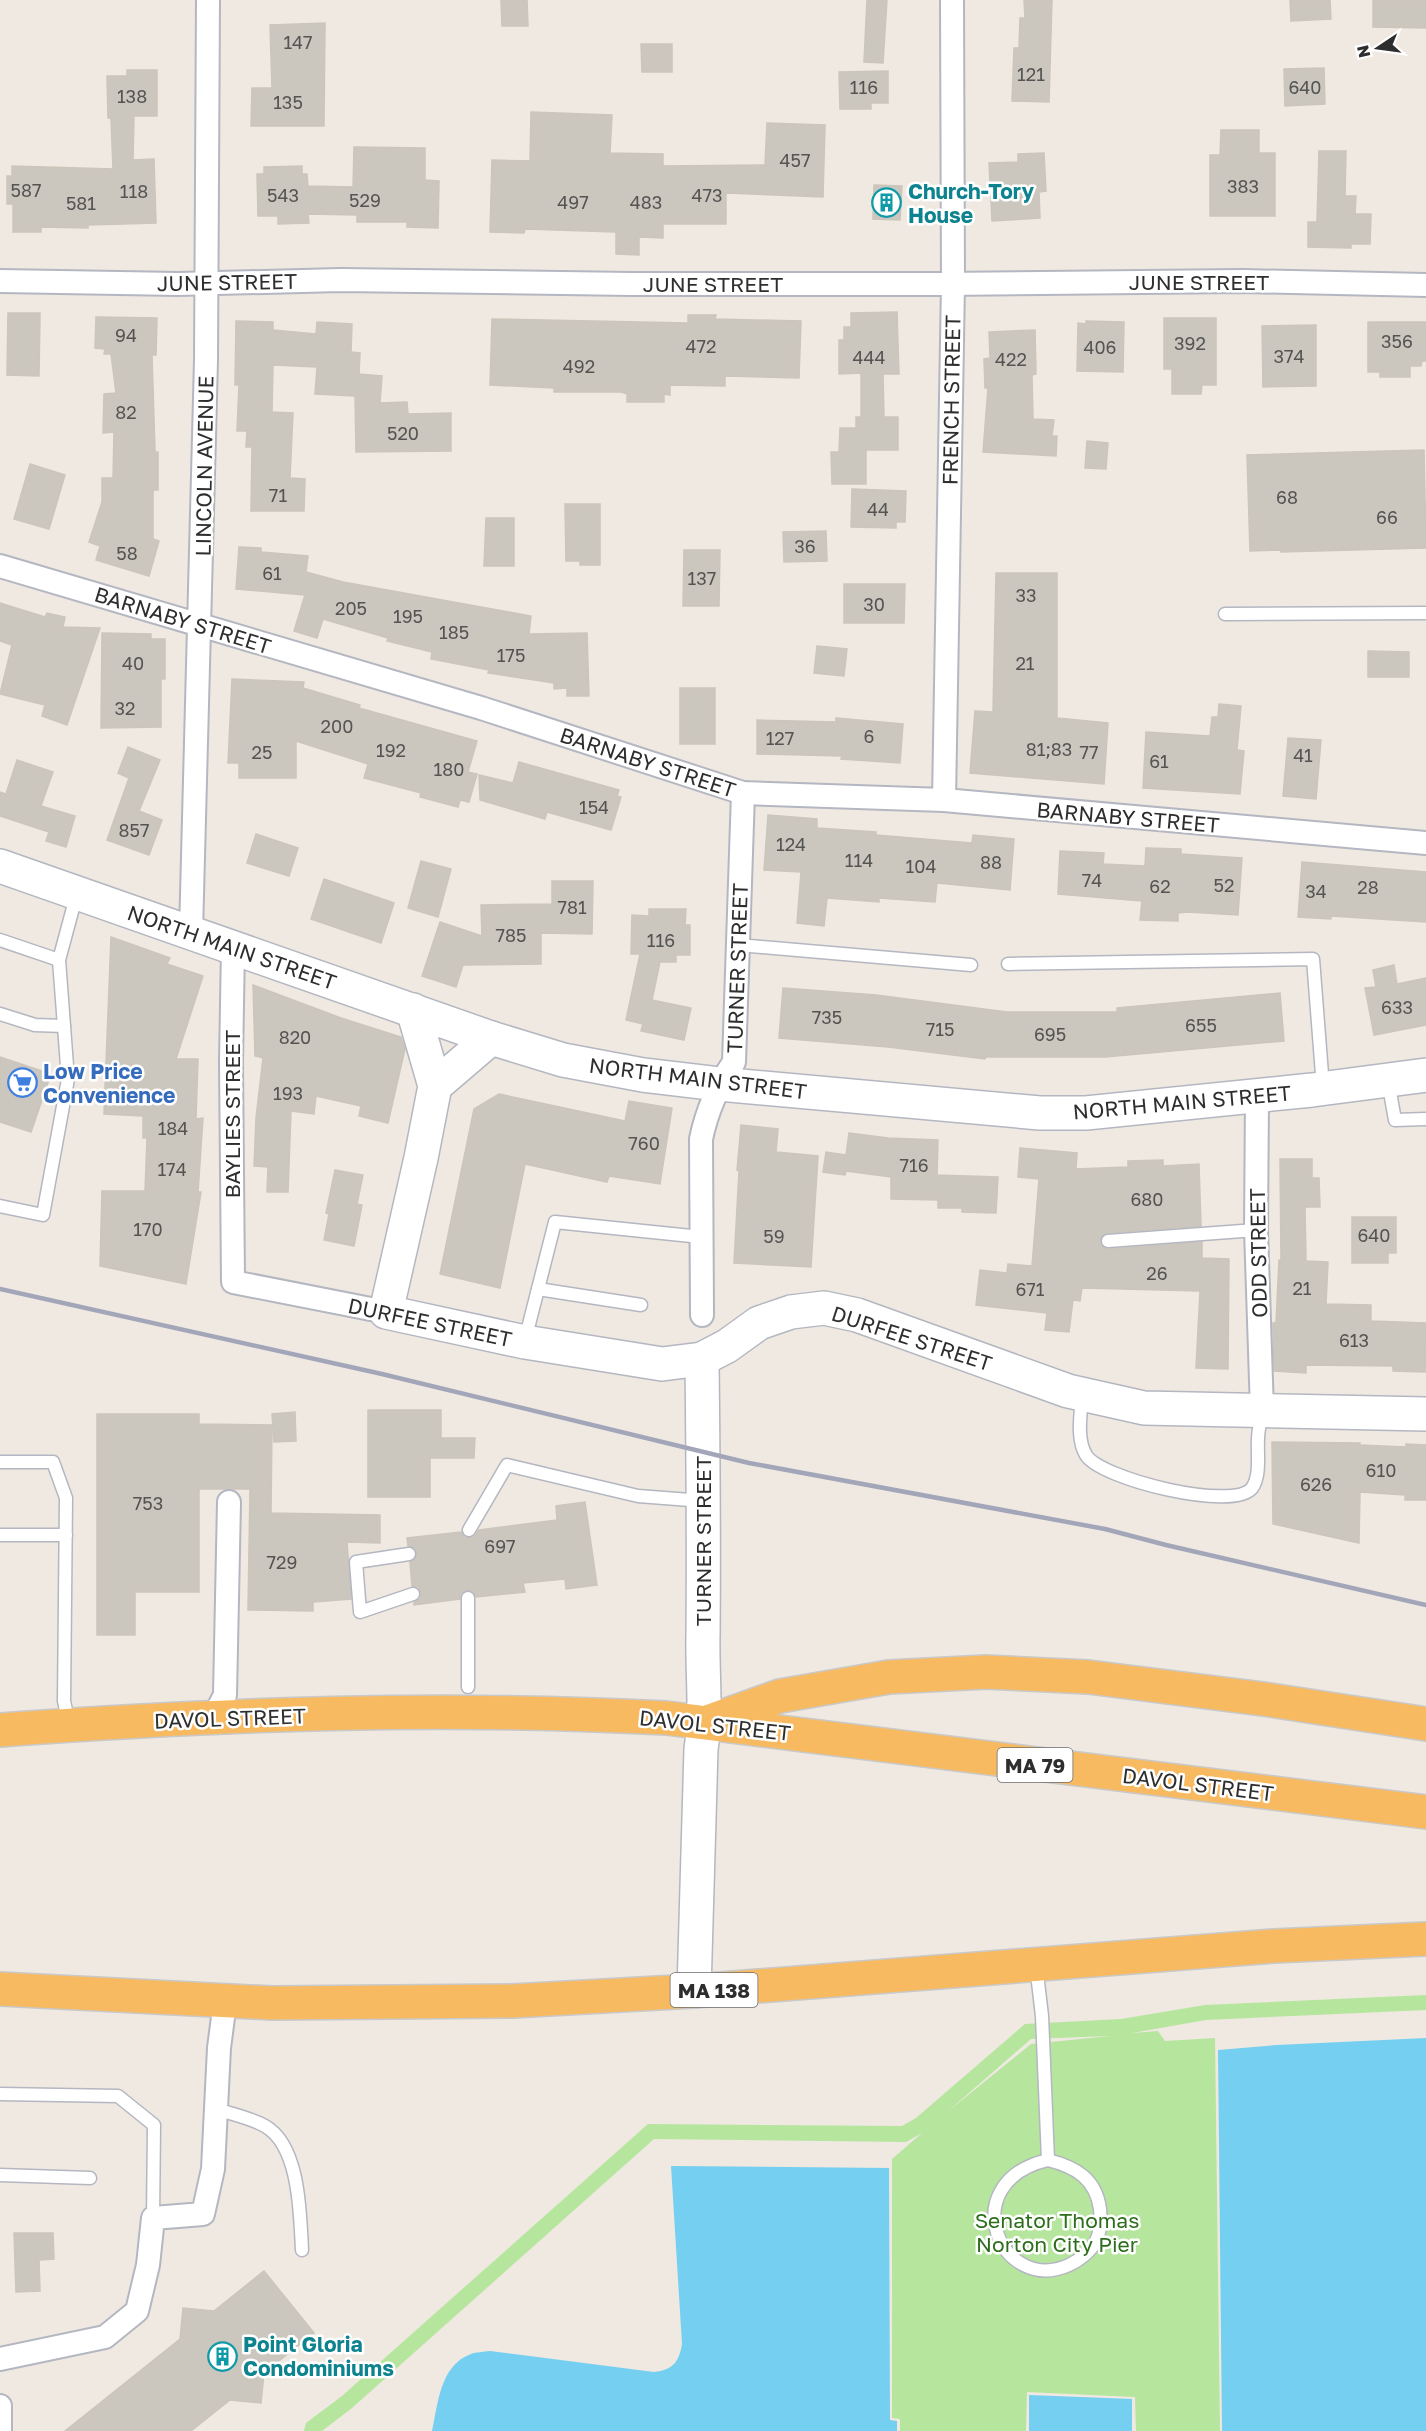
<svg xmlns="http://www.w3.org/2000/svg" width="1426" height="2431" viewBox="0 0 1426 2431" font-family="'Golos Text',sans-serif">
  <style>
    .green { fill: #b6e59e; fill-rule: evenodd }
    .water { fill: #75cff0 }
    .building { fill: #cbc7bf; stroke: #cbc5ba; stroke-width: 1.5 }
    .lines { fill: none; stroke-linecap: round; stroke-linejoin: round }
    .service-casing { stroke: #b4b7c1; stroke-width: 15 }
    .minor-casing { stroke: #b4b7c1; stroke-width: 26 }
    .secondary-casing { stroke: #b4b7c1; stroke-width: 36 }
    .trunk-casing { stroke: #c9c9c9; stroke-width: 36 }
    .service { stroke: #fff; stroke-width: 12 }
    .minor { stroke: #fff; stroke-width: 22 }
    .secondary { stroke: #fff; stroke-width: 33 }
    .trunk { stroke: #f8ba60; stroke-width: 33 }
    .rail { stroke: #a3a6b8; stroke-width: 4.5 }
    .labels { text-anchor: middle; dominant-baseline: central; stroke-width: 5; stroke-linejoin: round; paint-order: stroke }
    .number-label { font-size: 18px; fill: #555452 }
    .shield { fill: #fff; stroke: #6d6d6d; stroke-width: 1.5 }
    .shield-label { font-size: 20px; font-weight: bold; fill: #2e2e2e }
    .culture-label { font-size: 21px; font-weight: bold; fill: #0d838f; stroke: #fff; text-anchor: start }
    .street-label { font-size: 21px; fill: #2e2e2e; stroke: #fff }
    .shop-label { font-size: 21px; font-weight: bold; fill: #366cbe; stroke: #fff; text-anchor: start }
    .park-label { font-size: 21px; fill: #2c6e1b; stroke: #fff }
  </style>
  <rect width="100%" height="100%" fill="#efe9e1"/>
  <path class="green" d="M1426,1995V2010L1206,2020L1132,2033L1158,2031L1165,2041L1215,2038L1220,2431H1136L1135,2397L1027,2392L1026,2431H900V2419L892,2418V2159L922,2133L906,2142L654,2139L352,2408L322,2431H304L306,2423L342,2396L648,2124L902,2126L916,2118L1025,2024L1121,2019L1205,2005ZM1110,2036L1031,2044L946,2113L1031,2039Z"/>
  <g class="water">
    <polygon points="1426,2038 1426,2431 1222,2431 1218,2050 1277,2045"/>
    <path d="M671,2166L889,2168L890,2420L897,2421V2431H432C438,2404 440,2365 471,2354C476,2352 484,2352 490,2351L654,2372C673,2370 679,2362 682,2344Z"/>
    <polygon points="1029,2395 1132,2399 1132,2431 1029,2431"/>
  </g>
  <g class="building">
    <polygon points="501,0 527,0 528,26 502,26"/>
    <polygon points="867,0 887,0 883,63 864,62"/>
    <polygon points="1024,0 1052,0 1049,102 1012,101 1014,48 1019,48 1020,18 1025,18"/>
    <polygon points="1290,0 1330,0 1331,19 1291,21"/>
    <polygon points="1373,0 1426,0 1426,28 1373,27"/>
    <polygon points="325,23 324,126 251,126 252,88 272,88 270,25"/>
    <polygon points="641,44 672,44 672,72 642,72"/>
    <polygon points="1324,68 1325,104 1285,106 1284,69"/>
    <polygon points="127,70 157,70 157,116 134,116 133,160 154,159 156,223 88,225 88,228 41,227 41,232 13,232 13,204 7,204 7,176 12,176 12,166 113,169 111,118 108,118 107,76 127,76"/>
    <polygon points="888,71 888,103 871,103 871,109 840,109 839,72"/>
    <polygon points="531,112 612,115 610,153 663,154 663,166 765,165 767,123 825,125 823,197 726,193 726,224 663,224 663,238 639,237 639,255 616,254 616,232 525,229 524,233 490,232 492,160 530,161"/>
    <polygon points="1221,130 1259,130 1259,153 1275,153 1275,216 1210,216 1210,155 1220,155"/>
    <polygon points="354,147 425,148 425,180 439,181 438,228 407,227 407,222 357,222 357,215 308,214 309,223 278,224 278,216 258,216 257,174 264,174 264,167 302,166 302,174 307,174 308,186 353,187"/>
    <polygon points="1319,151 1346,151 1345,196 1356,196 1355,214 1371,214 1370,244 1351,244 1351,248 1308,247 1308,222 1317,222"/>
    <polygon points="1044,153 1046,191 1039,192 1040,218 992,221 989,163 1018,162 1018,154"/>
    <polygon points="874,185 902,186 900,220 873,219"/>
    <polygon points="897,312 899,374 883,374 884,417 898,417 898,450 866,450 866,484 832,484 831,452 839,452 840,428 856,428 856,417 861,417 861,373 839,374 839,340 844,340 844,327 851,327 851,313"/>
    <polygon points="8,313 40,313 39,376 7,375"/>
    <polygon points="688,315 716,315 715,319 801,321 799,378 725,376 725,386 670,385 670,395 664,394 664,402 627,402 627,394 621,392 554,392 554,388 490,385 492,319 688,323"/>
    <polygon points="96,317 157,318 156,355 152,355 155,452 158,452 158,490 153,490 153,539 159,541 149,576 96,560 100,546 89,542 102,502 102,478 113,478 114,432 103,433 104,394 116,393 111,354 104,354 105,349 95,348"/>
    <polygon points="1164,318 1216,318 1216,385 1202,385 1201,394 1172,394 1172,369 1164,369"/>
    <polygon points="236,321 273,322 273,330 316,334 317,322 352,324 351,352 360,353 359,374 382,376 380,403 407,402 408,414 451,413 451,451 356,452 355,396 315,394 317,367 273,365 272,412 293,413 290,478 305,479 304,511 251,511 252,447 246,447 247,431 237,431 239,385 235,385"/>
    <polygon points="1086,321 1124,322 1123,372 1077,371 1078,323 1086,324"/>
    <polygon points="1368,322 1426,322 1426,361 1422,361 1421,366 1410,366 1410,377 1380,377 1380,372 1368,372"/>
    <polygon points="1316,325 1316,386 1263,387 1262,326"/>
    <polygon points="1035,330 1036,374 1032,375 1033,419 1054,420 1052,436 1057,436 1056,456 983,452 988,388 985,388 984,359 990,358 989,332"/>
    <polygon points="1087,441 1108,443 1106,469 1085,468"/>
    <polygon points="1424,450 1426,548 1281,552 1281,550 1250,551 1247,455"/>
    <polygon points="30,464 65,475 49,529 14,519"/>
    <polygon points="852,489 906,491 905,522 896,522 896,528 851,527"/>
    <polygon points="565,504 600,504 600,565 580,565 580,561 566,561"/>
    <polygon points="486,518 514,518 514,566 484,566"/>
    <polygon points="826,531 827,561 784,562 783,532"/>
    <polygon points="239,547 261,548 261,552 308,556 306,572 343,582 531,616 529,634 587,633 589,696 567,696 567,688 554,689 554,683 488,673 489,670 431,659 432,652 387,641 388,638 323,619 317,638 294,631 305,595 236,589"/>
    <polygon points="684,550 720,550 719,606 683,606"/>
    <polygon points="996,573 1057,573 1057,718 1108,723 1104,784 970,773 975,711 993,712"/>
    <polygon points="844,584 905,584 904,623 844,623"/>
    <polygon points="0,603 45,617 47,613 65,617 63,627 100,628 67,725 42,716 45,705 0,694 12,645 0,641"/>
    <polygon points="102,633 151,634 151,639 165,639 165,679 161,679 161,727 101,728"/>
    <polygon points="817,646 847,649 844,676 814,673"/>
    <polygon points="1368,651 1409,652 1409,677 1368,677"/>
    <polygon points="232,679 304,682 303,688 360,705 359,708 477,741 468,772 477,774 469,802 460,800 458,807 420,797 421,793 364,778 368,764 296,741 296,778 239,778 239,763 228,763"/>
    <rect x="680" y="688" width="35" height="56"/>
    <polygon points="1219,704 1241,706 1237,750 1244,751 1240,794 1143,788 1146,732 1210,736 1212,717 1218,717"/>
    <polygon points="836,718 903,724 900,763 841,759 842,756 757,754 757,720 836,722"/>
    <polygon points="1288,738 1321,740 1316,799 1283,796"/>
    <polygon points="128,747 160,760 139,811 162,820 149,855 107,840 129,778 118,773"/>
    <polygon points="17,760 53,772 41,806 75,816 66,847 46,841 49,832 0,816 0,792 6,794"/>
    <polygon points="519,762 619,790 617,796 621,797 611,830 547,812 545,819 480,800 479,775 513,783"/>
    <polygon points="768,815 817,819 817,828 876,832 876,835 972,843 973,835 1014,839 1010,890 937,883 935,902 879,898 879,902 827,898 824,926 797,923 801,872 764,870"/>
    <polygon points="256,834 298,848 289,876 247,863"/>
    <polygon points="1146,848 1181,849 1181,854 1242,858 1238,915 1187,912 1178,913 1178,921 1140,920 1142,901 1058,894 1060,851 1104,853 1103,864 1145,866"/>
    <polygon points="421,861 451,869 438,917 408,908"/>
    <polygon points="1302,862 1426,872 1426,922 1331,916 1331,919 1298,917"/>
    <polygon points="324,879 394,903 381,943 311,919"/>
    <polygon points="552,881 593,881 592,934 541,933 541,964 463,965 456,987 422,976 440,922 482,936 481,905 552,904"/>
    <polygon points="649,909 686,909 685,925 690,925 690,955 676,955 676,962 660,962 652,1000 691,1008 684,1040 641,1031 643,1024 626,1020 640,954 631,954 632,915 649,916"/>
    <polygon points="111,937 170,958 167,964 203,976 176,1059 198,1059 196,1119 203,1118 198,1192 201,1192 186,1284 100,1266 102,1191 145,1191 147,1138 143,1138 143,1116 104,1114"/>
    <polygon points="1394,965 1397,984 1426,978 1426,1025 1374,1035 1365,988 1376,987 1373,970"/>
    <polygon points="253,985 341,1018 401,1037 405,1049 388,1123 359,1116 361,1106 316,1096 314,1114 291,1111 288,1192 267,1192 268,1167 254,1166 256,1118 263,1058 255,1056"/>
    <polygon points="783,988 876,995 1007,1012 1117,1012 1117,1008 1280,993 1284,1041 1105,1057 986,1057 985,1059 888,1047 779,1038"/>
    <polygon points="0,1057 51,1074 31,1132 0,1122"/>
    <polygon points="499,1094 625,1121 629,1101 672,1108 660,1184 609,1176 607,1182 525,1164 500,1288 440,1274 474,1109"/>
    <polygon points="741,1125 778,1129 776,1152 818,1156 811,1267 734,1263 739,1171 737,1170"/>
    <polygon points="849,1133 888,1138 938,1140 937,1175 998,1177 996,1213 962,1212 962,1208 938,1208 938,1200 891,1199 891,1177 846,1171 845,1175 823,1172 826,1152 846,1155"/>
    <polygon points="1020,1148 1077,1153 1076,1169 1128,1167 1128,1161 1163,1160 1163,1166 1199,1164 1201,1226 1107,1233 1101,1237 1100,1242 1104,1248 1109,1249 1202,1242 1202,1258 1229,1259 1228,1369 1196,1368 1200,1291 1082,1288 1080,1301 1073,1300 1069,1332 1045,1330 1047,1313 976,1305 980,1270 1007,1273 1008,1264 1032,1266 1039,1179 1018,1177"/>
    <polygon points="1280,1159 1312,1159 1312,1178 1319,1178 1320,1207 1305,1207 1306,1261 1328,1262 1326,1304 1371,1305 1371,1321 1426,1323 1425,1372 1393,1371 1393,1366 1306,1365 1306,1373 1274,1371 1273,1323 1276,1323 1279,1260 1281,1260"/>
    <polygon points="335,1170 363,1175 357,1204 362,1205 354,1246 324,1240 329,1214 326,1213"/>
    <polygon points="1352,1217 1396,1217 1396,1253 1388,1253 1388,1263 1352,1263"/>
    <polygon points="368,1410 441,1410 441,1438 475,1438 474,1458 430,1458 430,1497 368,1497"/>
    <polygon points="295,1412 296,1441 274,1442 272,1414"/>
    <polygon points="97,1414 199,1414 199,1424 272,1425 271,1513 380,1515 380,1543 347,1542 351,1599 313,1602 313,1611 248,1610 250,1489 199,1489 199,1592 135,1592 135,1635 97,1635"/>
    <polygon points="1272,1442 1360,1443 1360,1445 1406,1447 1406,1444 1426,1445 1426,1500 1405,1500 1405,1495 1360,1492 1359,1543 1273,1524"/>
    <polygon points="585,1502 597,1585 566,1589 565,1579 523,1583 525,1592 476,1597 473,1591 467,1590 461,1593 460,1599 414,1605 414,1602 420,1599 421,1592 418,1587 412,1586 410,1562 415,1560 417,1553 415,1548 408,1546 407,1538 461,1532 464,1537 470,1538 474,1537 479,1530 557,1520 556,1506"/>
    <polygon points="14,2233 53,2233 54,2259 39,2260 40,2291 16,2292"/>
    <polygon points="264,2271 314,2333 264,2373 261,2403 230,2400 191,2431 65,2431 180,2339 183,2308 214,2311"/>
  </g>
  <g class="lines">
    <defs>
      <g id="service">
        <polyline points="1225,614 1426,613"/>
        <polyline points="0,940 59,960"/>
        <polyline points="739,945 971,965"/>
        <polyline points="1008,964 1313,959 1323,1087"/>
        <polyline points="0,1014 35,1025 64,1026"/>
        <polyline points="1388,1081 1395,1120 1426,1119"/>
        <polyline points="0,1206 43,1215 68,1079 59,960 77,893"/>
        <polyline points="1108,1241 1256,1230"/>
        <polyline points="538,1289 641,1305"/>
        <polyline points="525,1340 555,1222 701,1237"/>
        <path d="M1082,1396C1081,1413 1076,1439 1086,1455C1100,1479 1234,1512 1252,1488C1261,1476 1257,1453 1258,1439C1258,1430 1261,1420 1262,1412"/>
        <polyline points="0,1462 53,1462 66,1498 64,1701 69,1724"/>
        <polyline points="469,1530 507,1465 638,1496 703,1501"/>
        <polyline points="0,1535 66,1535"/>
        <polyline points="409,1554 356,1562 360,1612 413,1594"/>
        <polyline points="468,1687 468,1598"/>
        <path d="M1036,1965L1042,2016L1048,2160C953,2182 1000,2296 1069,2265C1080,2260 1091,2251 1096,2241C1101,2231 1101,2220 1100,2209C1096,2179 1076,2167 1048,2160"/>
        <polyline points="0,2094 118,2096 154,2125 153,2218"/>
        <path d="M216,2109C232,2114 251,2118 265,2126C300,2146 300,2214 302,2250"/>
        <polyline points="0,2175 90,2178"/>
      </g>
      <g id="minor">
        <polyline points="0,281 178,284 341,280 632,284 942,284 1243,281 1426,285"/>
        <polyline points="0,566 481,708 743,793 944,800 1426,843"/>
        <polyline points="944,800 953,284 952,0"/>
        <polyline points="191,933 206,360 208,0"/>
        <polyline points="233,947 231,1062 233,1282 386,1312"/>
        <polyline points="1257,1096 1256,1230 1262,1411"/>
        <path d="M702,1315L701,1139C707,1110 717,1087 734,1062L743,793"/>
        <polyline points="213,1718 225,1695 229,1502"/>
        <polyline points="0,2359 105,2337 137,2311 148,2265 153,2218 203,2214 213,2169 219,2048 225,2002"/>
        <polyline points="0,2406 0,2431"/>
      </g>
      <g id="secondary">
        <polyline points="0,866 491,1038 563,1060 643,1075 719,1084 1040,1113 1086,1113 1312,1090 1426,1075"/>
        <polyline points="413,1010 435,1086 421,1158 386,1312 525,1342 662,1364 702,1359 727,1346 759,1323 791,1312 824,1308 857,1315 1068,1391 1144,1408 1426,1414"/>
        <polyline points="435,1086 491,1038"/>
        <path d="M694,1991L701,1749C707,1711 702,1673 703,1635C704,1543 703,1451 702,1359"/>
      </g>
      <g id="trunk">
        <polyline points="710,1721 780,1696 889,1677 986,1672 1088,1677 1270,1700 1426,1724"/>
        <path d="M0,1730C221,1714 444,1706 666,1718L1426,1812"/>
        <polyline points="0,1989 272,2003 513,2001 694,1991 1274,1946 1426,1939"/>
      </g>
    </defs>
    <use href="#service" class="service-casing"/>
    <use href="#minor" class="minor-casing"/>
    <use href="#secondary" class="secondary-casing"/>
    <use href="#trunk" class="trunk-casing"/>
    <use href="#service" class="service"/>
    <use href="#minor" class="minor"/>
    <use href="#secondary" class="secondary"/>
    <use href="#trunk" class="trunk"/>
    <polyline class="rail" points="0,1289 382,1374 749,1463 1105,1529 1166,1545 1426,1605"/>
  </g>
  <defs>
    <symbol id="building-ring" viewBox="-11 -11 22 22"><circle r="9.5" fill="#fff" stroke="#0f9aa8" stroke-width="1.5"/><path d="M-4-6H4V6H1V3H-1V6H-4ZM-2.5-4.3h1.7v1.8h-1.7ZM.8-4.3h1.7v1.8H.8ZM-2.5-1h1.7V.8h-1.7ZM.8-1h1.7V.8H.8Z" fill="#0f9aa8"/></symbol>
    <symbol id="supermarket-ring" viewBox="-11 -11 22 22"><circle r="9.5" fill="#fff" stroke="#3f7fe0" stroke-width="1.5"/><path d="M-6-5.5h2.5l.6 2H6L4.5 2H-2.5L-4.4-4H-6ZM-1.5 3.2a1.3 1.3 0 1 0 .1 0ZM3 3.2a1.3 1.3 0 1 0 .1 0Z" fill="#3f7fe0"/></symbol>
  </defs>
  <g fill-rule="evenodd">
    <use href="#building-ring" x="870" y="186" width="33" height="33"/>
    <use href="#supermarket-ring" x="6" y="1066" width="33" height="33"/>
    <use href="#building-ring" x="206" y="2340" width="33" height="33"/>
  </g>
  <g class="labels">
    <g class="number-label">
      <text x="298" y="42">147</text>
      <text x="1031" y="74">121</text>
      <text x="864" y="87">116</text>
      <text x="1305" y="87">640</text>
      <text x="132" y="96">138</text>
      <text x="288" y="102">135</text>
      <text x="795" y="160">457</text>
      <text x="1243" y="186">383</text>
      <text x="26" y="190">587</text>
      <text x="134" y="191">118</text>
      <text x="283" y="195">543</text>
      <text x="707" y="195">473</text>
      <text x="365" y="200">529</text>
      <text x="573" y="202">497</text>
      <text x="646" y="202">483</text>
      <text x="81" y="203">581</text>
      <text x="126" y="335">94</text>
      <text x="1397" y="341">356</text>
      <text x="1190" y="343">392</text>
      <text x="701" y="346">472</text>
      <text x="1100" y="347">406</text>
      <text x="1289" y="356">374</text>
      <text x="869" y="357">444</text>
      <text x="1011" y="359">422</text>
      <text x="579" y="366">492</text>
      <text x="126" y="412">82</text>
      <text x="403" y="433">520</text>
      <text x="278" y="495">71</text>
      <text x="1287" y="497">68</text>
      <text x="878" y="509">44</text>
      <text x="1387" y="517">66</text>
      <text x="805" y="546">36</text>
      <text x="127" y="553">58</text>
      <text x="272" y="573">61</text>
      <text x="702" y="578">137</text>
      <text x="1026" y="595">33</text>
      <text x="874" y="604">30</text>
      <text x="351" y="608">205</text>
      <text x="408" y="616">195</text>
      <text x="454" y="632">185</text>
      <text x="511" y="655">175</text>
      <text x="133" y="663">40</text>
      <text x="1025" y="663">21</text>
      <text x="125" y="708">32</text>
      <text x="337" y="726">200</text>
      <text x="869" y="736">6</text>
      <text x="780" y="738">127</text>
      <text x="1049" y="749">81;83</text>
      <text x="391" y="750">192</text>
      <text x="262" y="752">25</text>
      <text x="1089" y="752">77</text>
      <text x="1303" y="755">41</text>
      <text x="1159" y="761">61</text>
      <text x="449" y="769">180</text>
      <text x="594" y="807">154</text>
      <text x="134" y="830">857</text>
      <text x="791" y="844">124</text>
      <text x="859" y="860">114</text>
      <text x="991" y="862">88</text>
      <text x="921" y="866">104</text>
      <text x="1092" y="880">74</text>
      <text x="1224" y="885">52</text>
      <text x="1160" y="886">62</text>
      <text x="1368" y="887">28</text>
      <text x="1316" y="891">34</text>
      <text x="572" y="907">781</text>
      <text x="511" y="935">785</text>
      <text x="661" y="940">116</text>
      <text x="1397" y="1007">633</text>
      <text x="827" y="1017">735</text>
      <text x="1201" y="1025">655</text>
      <text x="940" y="1029">715</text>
      <text x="1050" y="1034">695</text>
      <text x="295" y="1037">820</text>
      <text x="288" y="1093">193</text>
      <text x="173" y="1128">184</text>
      <text x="644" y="1143">760</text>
      <text x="914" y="1165">716</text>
      <text x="172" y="1169">174</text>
      <text x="1147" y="1199">680</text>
      <text x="148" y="1229">170</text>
      <text x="1374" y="1235">640</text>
      <text x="774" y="1236">59</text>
      <text x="1157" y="1273">26</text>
      <text x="1302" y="1288">21</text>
      <text x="1030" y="1289">671</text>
      <text x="1354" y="1340">613</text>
      <text x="1381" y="1470">610</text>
      <text x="1316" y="1484">626</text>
      <text x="148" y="1503">753</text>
      <text x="500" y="1546">697</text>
      <text x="282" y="1562">729</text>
    </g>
    <g class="shield">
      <rect x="997.5" y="1748" width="75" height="34" rx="4.5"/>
      <rect x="670.5" y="1973" width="87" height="34" rx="4.5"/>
    </g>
    <g class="shield-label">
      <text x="1035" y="1765">MA 79</text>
      <text x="714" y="1990">MA 138</text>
    </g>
    <g class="culture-label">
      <text x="908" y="191">Church-Tory<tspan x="908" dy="24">House</tspan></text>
      <text x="243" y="2344">Point Gloria<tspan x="243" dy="24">Condominiums</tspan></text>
    </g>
    <g class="street-label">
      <text transform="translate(227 282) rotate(-1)">JUNE STREET</text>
      <text x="1199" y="282">JUNE STREET</text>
      <text x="713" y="284">JUNE STREET</text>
      <text transform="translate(951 400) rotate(-89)">FRENCH STREET</text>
      <text transform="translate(204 466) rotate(-89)">LINCOLN AVENUE</text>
      <text transform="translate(183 620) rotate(17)">BARNABY STREET</text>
      <text transform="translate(648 762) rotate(18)">BARNABY STREET</text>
      <text transform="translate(1128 817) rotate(5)">BARNABY STREET</text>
      <text transform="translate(232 947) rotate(19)">NORTH MAIN STREET</text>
      <text transform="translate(737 968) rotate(-88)">TURNER STREET</text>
      <text transform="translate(698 1078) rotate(7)">NORTH MAIN STREET</text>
      <text transform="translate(1182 1102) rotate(-5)">NORTH MAIN STREET</text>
      <text transform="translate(232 1114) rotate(-90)">BAYLIES STREET</text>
      <text transform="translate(1258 1253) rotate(-91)">ODD STREET</text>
      <text transform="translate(430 1322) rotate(12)">DURFEE STREET</text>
      <text transform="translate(912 1338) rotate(18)">DURFEE STREET</text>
      <text transform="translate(703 1541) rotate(-90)">TURNER STREET</text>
      <text transform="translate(230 1718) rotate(-2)">DAVOL STREET</text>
      <text transform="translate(715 1725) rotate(6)">DAVOL STREET</text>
      <text transform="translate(1198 1784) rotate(7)">DAVOL STREET</text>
    </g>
    <g class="shop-label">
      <text x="43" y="1071">Low Price<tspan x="43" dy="24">Convenience</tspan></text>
    </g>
    <g class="park-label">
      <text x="1057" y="2220">Senator Thomas<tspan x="1057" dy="24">Norton City Pier</tspan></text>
    </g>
  </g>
  <g transform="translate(1378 48) rotate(257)" stroke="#ffffff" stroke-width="4.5" paint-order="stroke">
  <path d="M0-4.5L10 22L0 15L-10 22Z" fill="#2e2e2e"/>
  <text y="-9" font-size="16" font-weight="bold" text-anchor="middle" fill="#2e2e2e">N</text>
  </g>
</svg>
